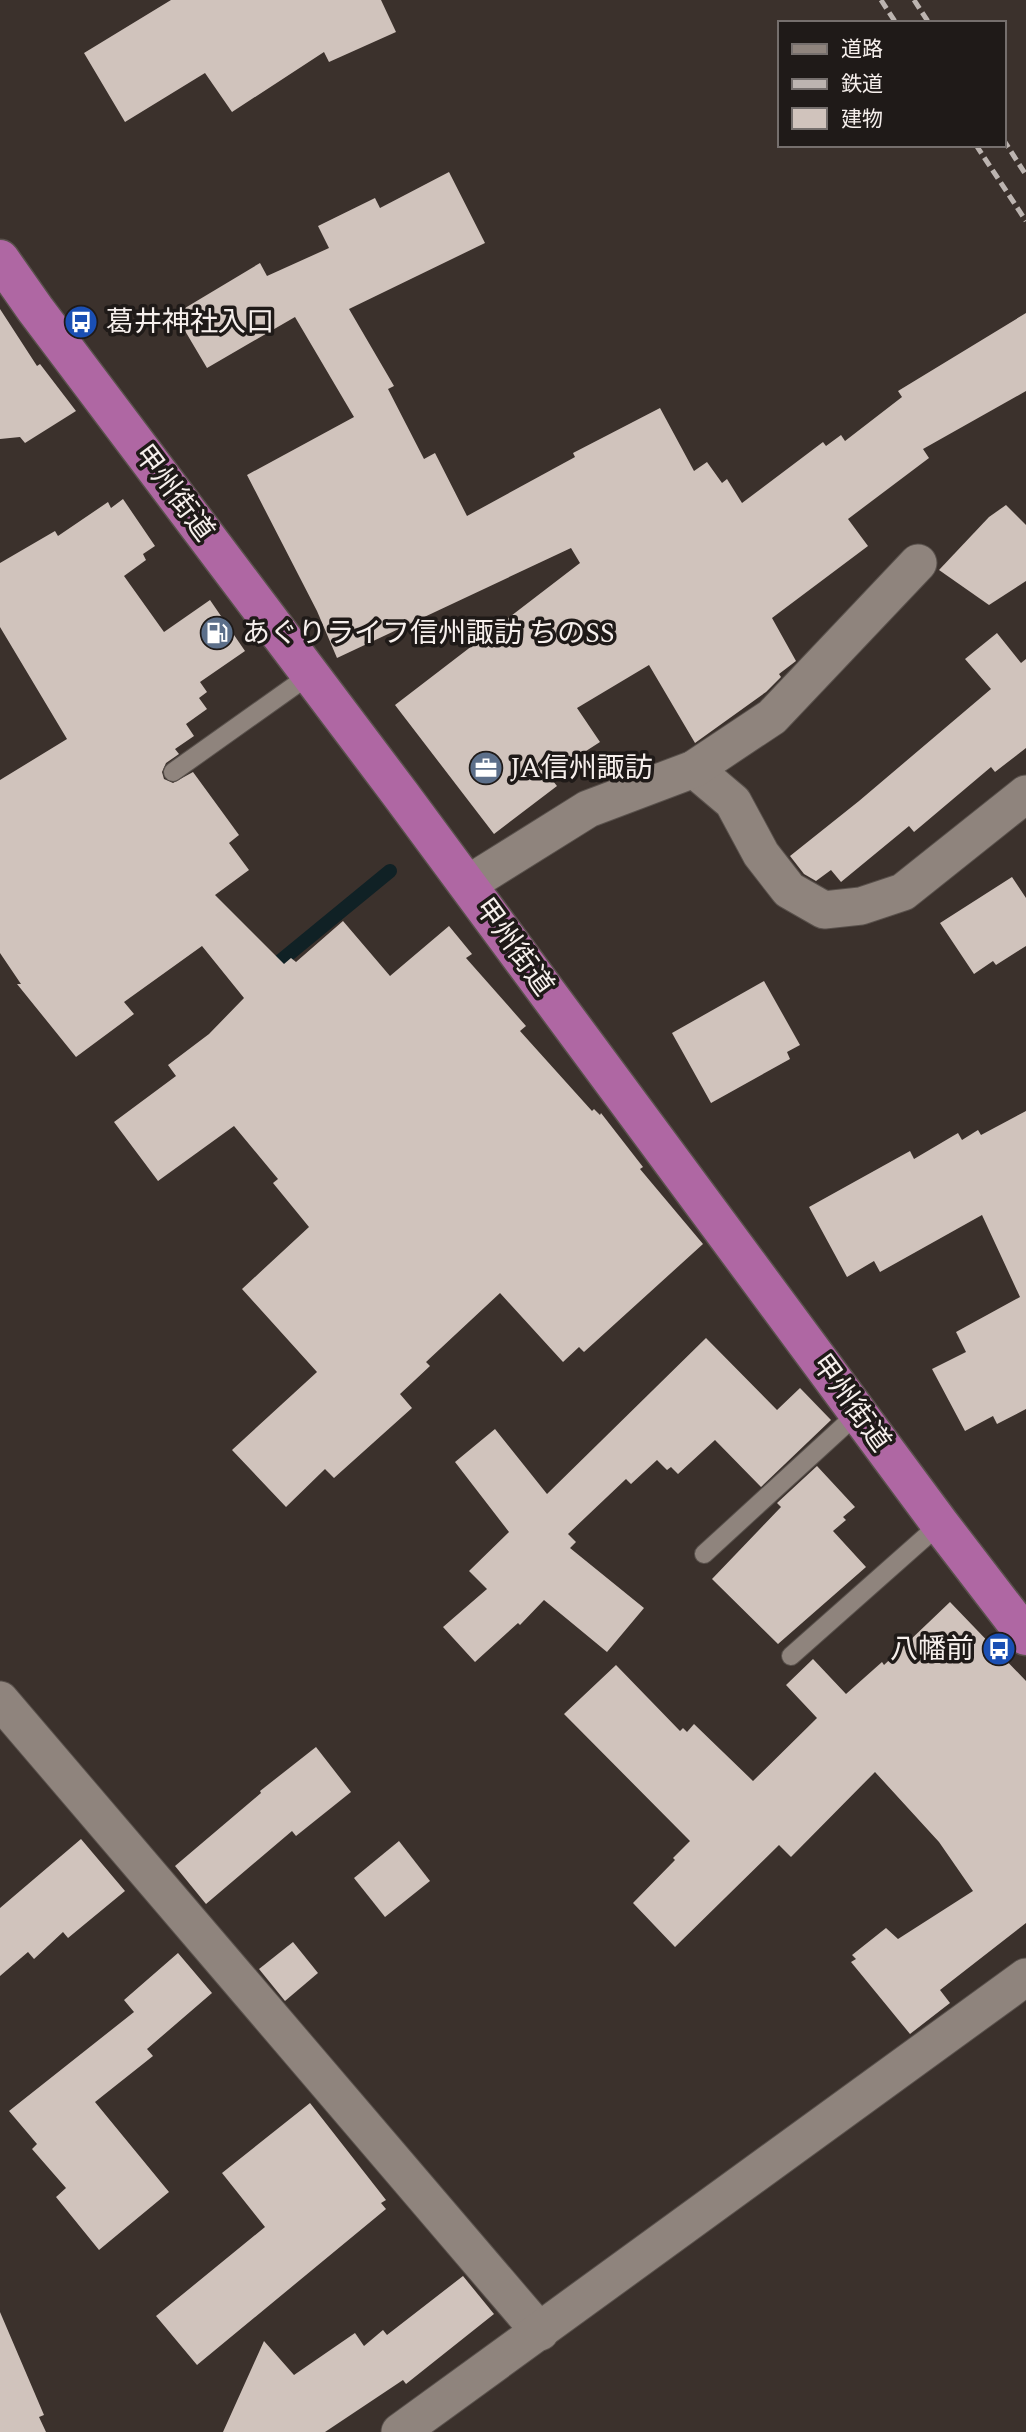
<svg xmlns="http://www.w3.org/2000/svg" width="1026" height="2432" viewBox="0 0 1026 2432" font-family="Spectral,'Noto Sans JP',serif">
  <style>
    .lines { fill: none; stroke-linecap: round; stroke-linejoin: round }
    .stream { stroke: #102125; stroke-width: 14 }
    .building { fill: #d0c3bc }
    .lane-casing { stroke: #59514c; stroke-width: 20 }
    .street-casing { stroke: #59514c; stroke-width: 39 }
    .highway-casing { stroke: #59514c; stroke-width: 41 }
    .lane { stroke: #8f847d; stroke-width: 18 }
    .street { stroke: #8f847d; stroke-width: 37 }
    .highway { stroke: #af67a3; stroke-width: 38 }
    .rail { stroke: #bcb4b0; stroke-width: 5; stroke-dasharray: 10 5; stroke-linecap: butt }
    .labels { text-anchor: middle; dominant-baseline: central; stroke-width: 7; stroke-linejoin: round; paint-order: stroke }
    .poi-label { font-size: 28px; fill: #f6efec; stroke: #1f1a18; text-anchor: start }
    .street-label { font-size: 28px; fill: #f6efec; stroke: #1f1a18 }
  </style>
  <rect width="100%" height="100%" fill="#3b312c"/>
  <g class="lines">
    <polyline class="stream" points="267,972 390,871"/>
  </g>
  <g class="building">
    <polygon points="171,0 381,0 396,32 329,62 324,52 232,112 205,73 125,122 84,53"/>
    <polygon points="449,172 485,243 349,309 394,386 388,389 424,459 435,453 467,516 575,457 573,453 660,408 694,471 707,462 722,483 727,479 742,503 823,442 826,446 841,435 845,441 902,397 898,391 1026,313 1026,391 923,449 929,458 848,519 868,546 772,618 796,661 779,674 781,677 766,692 695,743 649,665 577,708 600,742 569,762 572,766 553,781 557,786 494,834 395,705 580,563 571,548 337,658 317,611 247,475 354,417 295,317 207,368 175,314 260,263 267,276 329,248 318,226 375,198 380,208"/>
    <polygon points="0,309 37,366 40,364 76,411 25,443 20,437 0,439"/>
    <polygon points="123,499 155,546 143,554 146,560 124,576 164,632 210,600 245,651 200,682 207,692 199,698 207,709 186,724 194,736 175,749 179,754 166,763 162,772 164,779 173,783 193,772 239,835 229,843 249,870 215,895 284,964 291,958 296,962 343,921 390,976 449,926 472,954 466,958 526,1026 520,1031 592,1111 594,1109 600,1115 601,1113 643,1167 640,1169 703,1244 584,1352 579,1347 563,1362 500,1293 426,1362 430,1366 400,1394 412,1408 334,1478 325,1469 286,1507 232,1450 317,1372 242,1289 309,1227 273,1183 278,1179 234,1126 158,1181 114,1122 176,1076 168,1065 209,1034 244,998 202,946 124,1002 134,1014 76,1057 17,984 21,984 0,953 0,780 67,739 0,627 0,563 55,531 58,536 108,502 111,508"/>
    <polygon points="1006,505 1026,525 1026,581 989,605 939,570 989,517"/>
    <polygon points="997,633 1021,663 1026,659 1026,748 995,772 991,767 914,832 909,826 841,882 831,870 816,881 804,874 790,856 859,801 991,689 965,659"/>
    <polygon points="1012,877 1026,898 1026,946 996,965 993,961 974,974 940,923"/>
    <polygon points="764,981 800,1045 787,1052 790,1059 711,1103 672,1033"/>
    <polygon points="1026,1111 1026,1409 997,1424 993,1416 965,1431 932,1369 966,1352 956,1332 1020,1297 982,1215 880,1272 874,1261 847,1277 809,1207 910,1151 914,1159 958,1133 962,1140 978,1130 981,1135"/>
    <polygon points="706,1338 777,1410 800,1388 831,1420 761,1487 715,1440 678,1474 671,1467 667,1470 657,1460 631,1484 626,1479 568,1534 576,1542 570,1548 644,1608 607,1652 544,1600 520,1625 518,1623 475,1662 443,1627 487,1589 469,1571 509,1532 455,1462 495,1429 547,1494"/>
    <polygon points="817,1466 855,1507 843,1517 846,1520 833,1531 866,1567 778,1644 712,1579 781,1507 777,1503"/>
    <polygon points="950,1602 1026,1681 1026,1923 940,1990 950,2003 910,2034 851,1962 856,1959 852,1955 886,1928 898,1939 973,1891 939,1842 875,1772 791,1857 779,1845 675,1947 633,1903 675,1860 673,1858 690,1841 564,1714 616,1665 680,1731 683,1728 687,1732 694,1724 753,1781 817,1718 786,1685 813,1659 846,1694 882,1662 884,1665"/>
    <polygon points="316,1747 351,1792 296,1836 292,1831 206,1904 175,1866 261,1793 260,1791"/>
    <polygon points="81,1839 125,1891 68,1938 63,1932 34,1959 28,1952 0,1976 0,1908"/>
    <polygon points="399,1841 430,1881 385,1917 354,1878"/>
    <polygon points="293,1942 318,1973 285,2001 259,1969"/>
    <polygon points="178,1953 212,1993 147,2049 153,2056 95,2102 169,2192 99,2250 56,2197 66,2188 32,2149 37,2144 9,2111 134,2012 124,2000"/>
    <polygon points="310,2103 386,2200 381,2203 386,2209 197,2365 156,2316 265,2227 222,2173"/>
    <polygon points="463,2276 494,2314 406,2384 403,2380 325,2432 223,2432 264,2341 294,2375 355,2333 364,2346 383,2330 387,2335"/>
    <polygon points="0,2312 44,2415 39,2417 46,2432 0,2432"/>
  </g>
  <g class="lines">
    <defs>
      <g id="lane">
        <polyline points="173,772 311,674"/>
        <polyline points="704,1554 858,1413"/>
        <polyline points="791,1656 940,1524"/>
      </g>
      <g id="street">
        <polyline points="694,769 733,802 761,854 789,890 824,910 861,906 903,892 1026,794"/>
        <polyline points="468,884 588,809 694,769 772,717 918,563"/>
        <polyline points="0,1700 540,2332"/>
        <polyline points="400,2432 1026,1977"/>
      </g>
      <polyline id="highway" points="0,259 35,309 401,795 940,1524 1026,1636"/>
    </defs>
    <use href="#lane" class="lane-casing"/>
    <use href="#street" class="street-casing"/>
    <use href="#highway" class="highway-casing"/>
    <use href="#lane" class="lane"/>
    <use href="#street" class="street"/>
    <use href="#highway" class="highway"/>
    <g class="rail">
      <polyline points="881,0 896,23"/>
      <polyline points="914,0 929,23"/>
      <polyline points="1003,139 1026,175"/>
      <polyline points="976,145 1026,221"/>
    </g>
  </g>
  <defs>
    <symbol id="bus-disc" viewBox="-11 -11 22 22"><circle r="9.5" fill="#1a4fb4" stroke="#1f1a18"/><path d="M-5-6H5V4H4V6H2V4H-2V6H-4V4H-5ZM-3.5-4V0h7V-4ZM-3.5 1.2v1.5H-2V1.2ZM2 1.2v1.5H3.5V1.2Z" fill="#fff"/></symbol>
    <symbol id="fuel-disc" viewBox="-11 -11 22 22"><circle r="9.5" fill="#5c6f8a" stroke="#1f1a18"/><path d="M-5.5-6h7V0h2V4h1.3V-2.5L3-4.5l.8-.8L6-3V5H2.5V1h-1V6h-7ZM-4.2-4.7v3.2H.2V-4.7Z" fill="#fff"/></symbol>
    <symbol id="office-disc" viewBox="-11 -11 22 22"><circle r="9.5" fill="#5c6f8a" stroke="#1f1a18"/><path d="M-6-3h4V-5.5h4V-3h4V5H-6ZM-1-4.5V-3h2v-1.5ZM-6 0V1H6V0Z" fill="#fff"/></symbol>
  </defs>
  <g fill-rule="evenodd">
    <use href="#bus-disc" x="62" y="303" width="38" height="38"/>
    <use href="#fuel-disc" x="198" y="614" width="38" height="38"/>
    <use href="#office-disc" x="467" y="749" width="38" height="38"/>
    <use href="#bus-disc" x="980" y="1630" width="38" height="38"/>
  </g>
  <g class="labels">
    <g class="poi-label">
      <text x="106" y="322">葛井神社入口</text>
      <text x="242" y="633">あぐりライフ信州諏訪 ちのSS</text>
      <text x="510" y="768">JA信州諏訪</text>
      <text x="974" y="1649" text-anchor="end">八幡前</text>
    </g>
    <g class="street-label">
      <text transform="translate(174 493) rotate(53)">甲州街道</text>
      <text transform="translate(514 947) rotate(54)">甲州街道</text>
      <text transform="translate(851 1403) rotate(54)">甲州街道</text>
    </g>
  </g>
  <rect x="778" y="21" width="228" height="126" fill="#1f1a18" stroke="#756f6d" stroke-width="2"/>
  <rect x="792" y="44" width="35" height="10" fill="#8f847d" stroke="#756f6d" stroke-width="2"/>
  <text x="841" y="56" font-size="21" fill="#f6efec">道路</text>
  <rect x="792" y="79" width="35" height="10" fill="#bcb4b0" stroke="#756f6d" stroke-width="2"/>
  <text x="841" y="91" font-size="21" fill="#f6efec">鉄道</text>
  <rect x="792" y="108" width="35" height="21" fill="#d0c3bc" stroke="#756f6d" stroke-width="2"/>
  <text x="841" y="126" font-size="21" fill="#f6efec">建物</text>
</svg>
